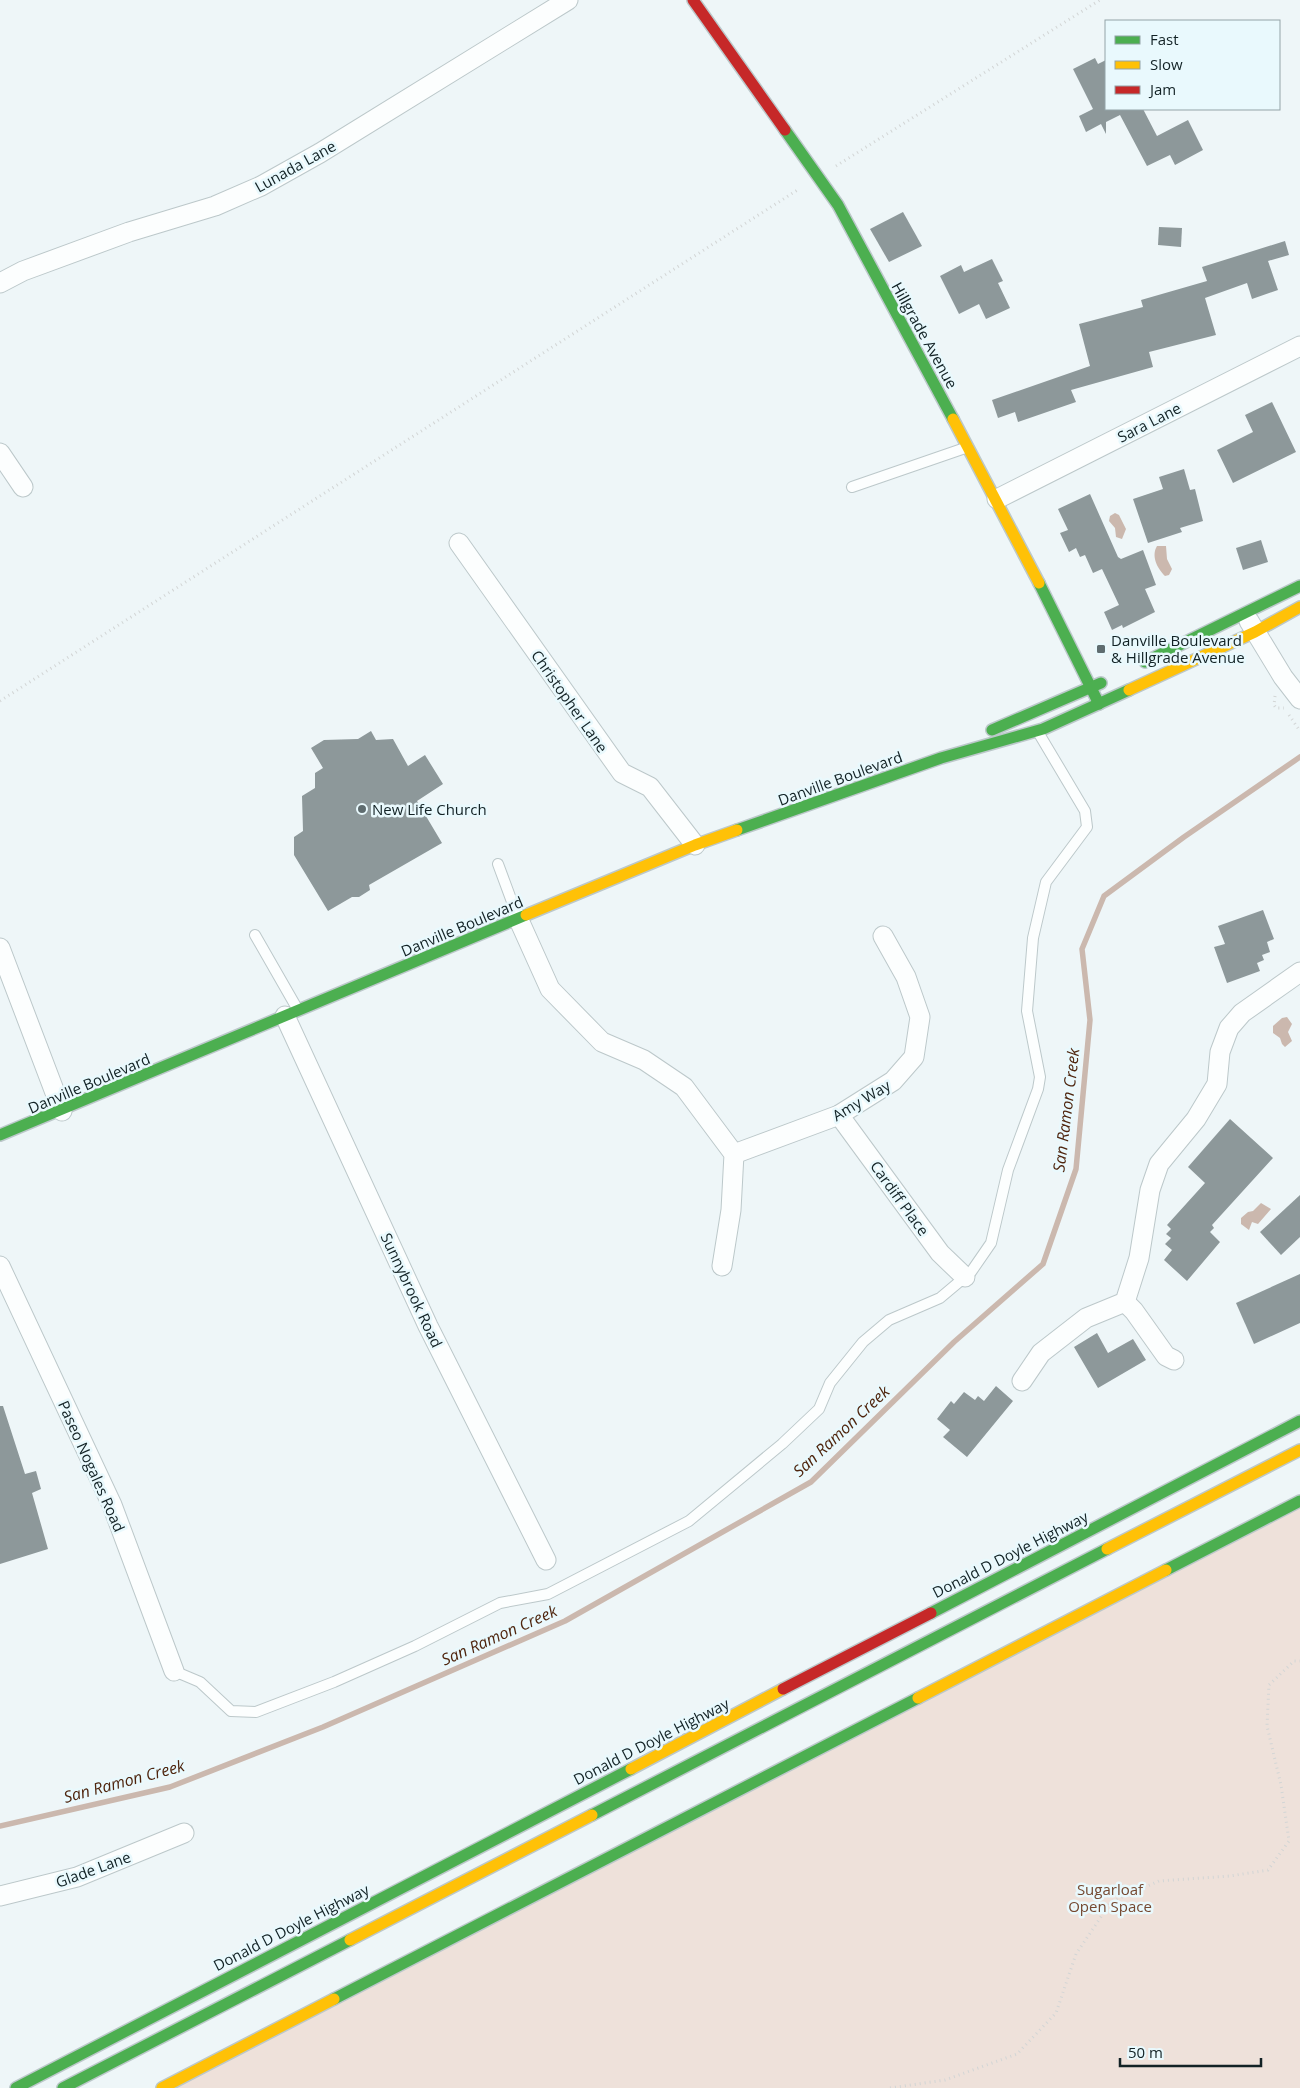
<svg xmlns="http://www.w3.org/2000/svg" width="1300" height="2088" viewBox="0 0 1300 2088" font-family="'Open Sans',sans-serif">
  <style>
    .green { fill: #eee1da }
    .water { fill: #cbb8ae }
    .lines { fill: none; stroke-linecap: round; stroke-linejoin: round }
    .stream { stroke: #cbb8ae; stroke-width: 5.5 }
    .building { fill: #8d989a }
    .lane-casing { stroke: #bcc8ca; stroke-width: 12 }
    .street-casing { stroke: #bcc8ca; stroke-width: 21 }
    .fast-casing { stroke: #bcc8ca; stroke-width: 14 }
    .slow-casing { stroke: #bcc8ca; stroke-width: 14 }
    .jam-casing { stroke: #bcc8ca; stroke-width: 14 }
    .path { stroke: #d2d5d5; stroke-width: 3; stroke-dasharray: 1 4; stroke-linecap: butt }
    .lane { stroke: #fcfefe; stroke-width: 10 }
    .street { stroke: #fcfefe; stroke-width: 19 }
    .fast { stroke: #4caf50; stroke-width: 11 }
    .slow { stroke: #ffc107; stroke-width: 11 }
    .jam { stroke: #c62828; stroke-width: 11 }
    .poi-dot { fill: #5f6c6f; stroke: #e9f9fd; stroke-width: 2 }
    .labels { text-anchor: middle; dominant-baseline: central; stroke-width: 5; stroke-linejoin: round; paint-order: stroke }
    .street-label { font-size: 15px; fill: #122225; stroke: #e9f9fd }
    .poi-label { font-size: 15px; fill: #122225; stroke: #e9f9fd; text-anchor: start }
    .park-label { font-size: 15px; fill: #754830; stroke: #e9f9fd }
    .water-label { font-size: 16px; font-style: italic; fill: #4f250e; stroke: #e9f9fd }
  </style>
  <rect width="100%" height="100%" fill="#eef6f8"/>
  <polygon class="green" points="1300,1500 1300,2088 162,2088"/>
  <g class="water">
    <polygon points="1115,513 1119,515 1126,529 1122,539 1116,537 1115,528 1109,521 1110,516"/>
    <path d="M1157,546H1166L1167,559L1172,569L1169,575L1165,576C1157,568 1151,556 1157,546Z"/>
    <polygon points="1287,1017 1292,1024 1288,1032 1292,1041 1285,1047 1282,1044 1280,1038 1273,1033 1273,1026 1282,1018"/>
    <polygon points="1261,1203 1271,1209 1258,1224 1252,1222 1249,1230 1241,1224 1241,1218 1248,1212 1253,1211"/>
  </g>
  <g class="lines">
    <polyline class="stream" points="0,1826 170,1787 323,1727 565,1621 811,1482 954,1342 1043,1264 1076,1169 1090,1020 1082,949 1104,896 1184,837 1300,757"/>
  </g>
  <g class="building">
    <polygon points="1095,58 1098,64 1106,60 1106,109 1143,109 1157,136 1188,120 1203,150 1175,165 1170,155 1147,166 1120,115 1106,122 1106,134 1101,124 1086,132 1079,116 1093,109 1073,69"/>
    <polygon points="903,212 922,246 889,262 870,229"/>
    <polygon points="1159,227 1182,228 1181,247 1158,245"/>
    <polygon points="1285,241 1289,255 1268,261 1278,290 1252,299 1247,283 1205,298 1216,335 1149,352 1153,367 1071,390 1076,402 1018,422 1015,412 998,418 992,400 1090,366 1079,324 1143,307 1141,300 1207,281 1202,267"/>
    <polygon points="992,259 1003,281 998,283 1010,308 986,319 979,304 959,314 940,276 961,265 964,272"/>
    <polygon points="1272,402 1296,452 1233,483 1217,450 1253,432 1245,415"/>
    <polygon points="1184,469 1190,490 1195,489 1203,521 1180,528 1182,532 1148,543 1133,499 1163,489 1159,477"/>
    <polygon points="1090,494 1118,557 1121,559 1143,550 1156,585 1145,589 1155,612 1123,628 1122,625 1112,630 1104,612 1119,605 1102,569 1093,573 1085,555 1080,557 1076,548 1069,552 1060,533 1068,530 1058,509"/>
    <polygon points="1261,540 1268,562 1243,570 1236,548"/>
    <polygon points="371,731 376,740 393,739 408,766 425,755 443,784 417,801 442,843 369,885 370,890 359,897 352,897 328,911 294,855 294,837 303,831 302,796 315,788 315,773 323,768 311,748 324,740 358,739"/>
    <polygon points="1263,910 1274,939 1267,942 1270,952 1262,955 1264,960 1257,963 1260,971 1227,983 1214,947 1225,944 1218,926"/>
    <polygon points="1230,1119 1273,1158 1212,1225 1214,1228 1210,1232 1220,1242 1187,1281 1164,1260 1172,1250 1165,1244 1171,1238 1166,1234 1171,1229 1167,1225 1205,1183 1188,1167"/>
    <polygon points="1300,1195 1300,1237 1281,1255 1260,1232"/>
    <polygon points="1300,1274 1300,1323 1254,1344 1236,1303"/>
    <polygon points="1097,1333 1108,1353 1133,1339 1146,1360 1098,1388 1074,1347"/>
    <polygon points="996,1386 1013,1401 967,1457 943,1437 950,1430 937,1419 951,1401 954,1404 964,1392 975,1400 978,1396 984,1401"/>
    <polygon points="0,1406 3,1406 25,1474 36,1471 41,1489 32,1493 48,1549 0,1564"/>
  </g>
  <g class="lines">
    <defs>
      <g id="lane">
        <polyline points="852,487 968,447"/>
        <polyline points="498,864 518,918"/>
        <polyline points="255,935 298,1010"/>
        <polyline points="174,1671 200,1682 231,1711 256,1712 334,1682 415,1646 500,1603 548,1594 689,1521 782,1444 819,1409 830,1383 863,1342 889,1320 940,1298 971,1272 991,1243 1008,1170 1038,1089 1040,1077 1027,1011 1033,938 1046,882 1087,827 1085,811 1038,732"/>
      </g>
      <g id="street">
        <polyline points="0,283 23,271 129,232 215,206 261,186 320,153 568,0"/>
        <polyline points="0,453 23,487"/>
        <polyline points="997,499 1300,346"/>
        <polyline points="459,543 622,773 650,787 695,845"/>
        <polyline points="1249,621 1283,677 1300,699"/>
        <polyline points="518,918 550,989 602,1042 644,1060 684,1087 734,1154 731,1210 722,1266"/>
        <polyline points="0,948 62,1111"/>
        <polyline points="285,1016 428,1326 546,1560"/>
        <polyline points="839,1115 940,1253 965,1277"/>
        <polyline points="734,1154 839,1115 893,1081 914,1057 920,1017 906,977 883,936"/>
        <polyline points="0,1266 112,1505 174,1671"/>
        <polyline points="1125,1302 1134,1311 1166,1356 1174,1360"/>
        <polyline points="1022,1381 1041,1353 1086,1318 1125,1302 1139,1258 1150,1190 1159,1164 1196,1119 1217,1084 1220,1052 1229,1028 1242,1013 1300,972"/>
        <polyline points="0,1896 77,1877 184,1833"/>
      </g>
      <g id="fast">
        <polyline points="785,130 838,205 953,419"/>
        <polyline points="1039,583 1099,704"/>
        <polyline points="1145,662 1300,586"/>
        <polyline points="992,730 1101,683"/>
        <polyline points="737,830 941,758 1043,729 1129,690"/>
        <polyline points="0,1135 526,915"/>
        <polyline points="1166,1570 1300,1501"/>
        <polyline points="931,1613 1300,1421"/>
        <polyline points="592,1815 1107,1549"/>
        <polyline points="334,1999 918,1698"/>
        <polyline points="16,2088 631,1769"/>
        <polyline points="63,2088 350,1940"/>
      </g>
      <g id="slow">
        <polyline points="953,419 1039,583"/>
        <polyline points="1129,690 1255,632 1300,607"/>
        <polyline points="526,915 695,845 737,830"/>
        <polyline points="1107,1549 1300,1450"/>
        <polyline points="918,1698 1166,1570"/>
        <polyline points="631,1769 783,1689"/>
        <polyline points="350,1940 592,1815"/>
        <polyline points="162,2088 334,1999"/>
      </g>
      <g id="jam">
        <polyline points="693,0 785,130"/>
        <polyline points="783,1689 931,1613"/>
      </g>
    </defs>
    <use href="#lane" class="lane-casing"/>
    <use href="#street" class="street-casing"/>
    <use href="#fast" class="fast-casing"/>
    <use href="#slow" class="slow-casing"/>
    <use href="#jam" class="jam-casing"/>
    <g class="path">
      <polyline points="836,166 1100,0"/>
      <polyline points="1275,696 1274,705 1276,708 1284,708"/>
      <polyline points="0,701 799,189"/>
      <polyline points="1289,715 1300,731"/>
      <polyline points="890,2088 945,2080 1017,2054 1056,2013 1076,1954 1111,1902 1159,1881 1230,1876 1268,1870 1289,1841 1281,1785 1267,1726 1269,1685 1294,1661 1300,1661"/>
    </g>
    <use href="#lane" class="lane"/>
    <use href="#street" class="street"/>
    <use href="#fast" class="fast"/>
    <use href="#slow" class="slow"/>
    <use href="#jam" class="jam"/>
  </g>
  <g class="poi-dot">
    <rect x="1096" y="644" width="10" height="10" rx="2.5"/>
    <circle cx="362" cy="809" r="5"/>
  </g>
  <g class="labels">
    <g class="street-label">
      <text transform="translate(295 166) rotate(-29)">Lunada Lane</text>
      <text transform="translate(925 335) rotate(61)">Hillgrade Avenue</text>
      <text transform="translate(1149 422) rotate(-27)">Sara Lane</text>
      <text transform="translate(570 701) rotate(55)">Christopher Lane</text>
      <text transform="translate(840 778) rotate(-20)">Danville Boulevard</text>
      <text transform="translate(462 926) rotate(-23)">Danville Boulevard</text>
      <text transform="translate(89 1083) rotate(-23)">Danville Boulevard</text>
      <text transform="translate(861 1100) rotate(-31)">Amy Way</text>
      <text transform="translate(900 1198) rotate(54)">Cardiff Place</text>
      <text transform="translate(412 1290) rotate(65)">Sunnybrook Road</text>
      <text transform="translate(92 1466) rotate(66)">Paseo Nogales Road</text>
      <text transform="translate(1010 1554) rotate(-27)">Donald D Doyle Highway</text>
      <text transform="translate(651 1741) rotate(-27)">Donald D Doyle Highway</text>
      <text transform="translate(93 1869) rotate(-20)">Glade Lane</text>
      <text transform="translate(291 1927) rotate(-27)">Donald D Doyle Highway</text>
    </g>
    <g class="poi-label">
      <text x="1111" y="640">Danville Boulevard<tspan x="1111" dy="17">&amp; Hillgrade Avenue</tspan></text>
      <text x="372" y="809">New Life Church</text>
    </g>
    <g class="park-label">
      <text x="1110" y="1889">Sugarloaf<tspan x="1110" dy="17">Open Space</tspan></text>
    </g>
    <g class="water-label">
      <text transform="translate(1066 1110) rotate(-83)">San Ramon Creek</text>
      <text transform="translate(841 1431) rotate(-43)">San Ramon Creek</text>
      <text transform="translate(499 1635) rotate(-24)">San Ramon Creek</text>
      <text transform="translate(124 1781) rotate(-15)">San Ramon Creek</text>
    </g>
  </g>
  <rect x="1105" y="20" width="175" height="90" fill="#e9f9fd" stroke="#93a3a7"/>
  <rect x="1115" y="36" width="25" height="8" fill="#4caf50" stroke="#93a3a7"/>
  <text x="1150" y="45" font-size="15" fill="#122225">Fast</text>
  <rect x="1115" y="61" width="25" height="8" fill="#ffc107" stroke="#93a3a7"/>
  <text x="1150" y="70" font-size="15" fill="#122225">Slow</text>
  <rect x="1115" y="86" width="25" height="8" fill="#c62828" stroke="#93a3a7"/>
  <text x="1150" y="95" font-size="15" fill="#122225">Jam</text>
  <path d="M1120 2058v8h141v-8" fill="none" stroke="#122225" stroke-width="2.5"/>
  <text x="1128" y="2058" font-size="15" fill="#122225" stroke="#e9f9fd" stroke-width="4" paint-order="stroke">50 m</text>
</svg>
